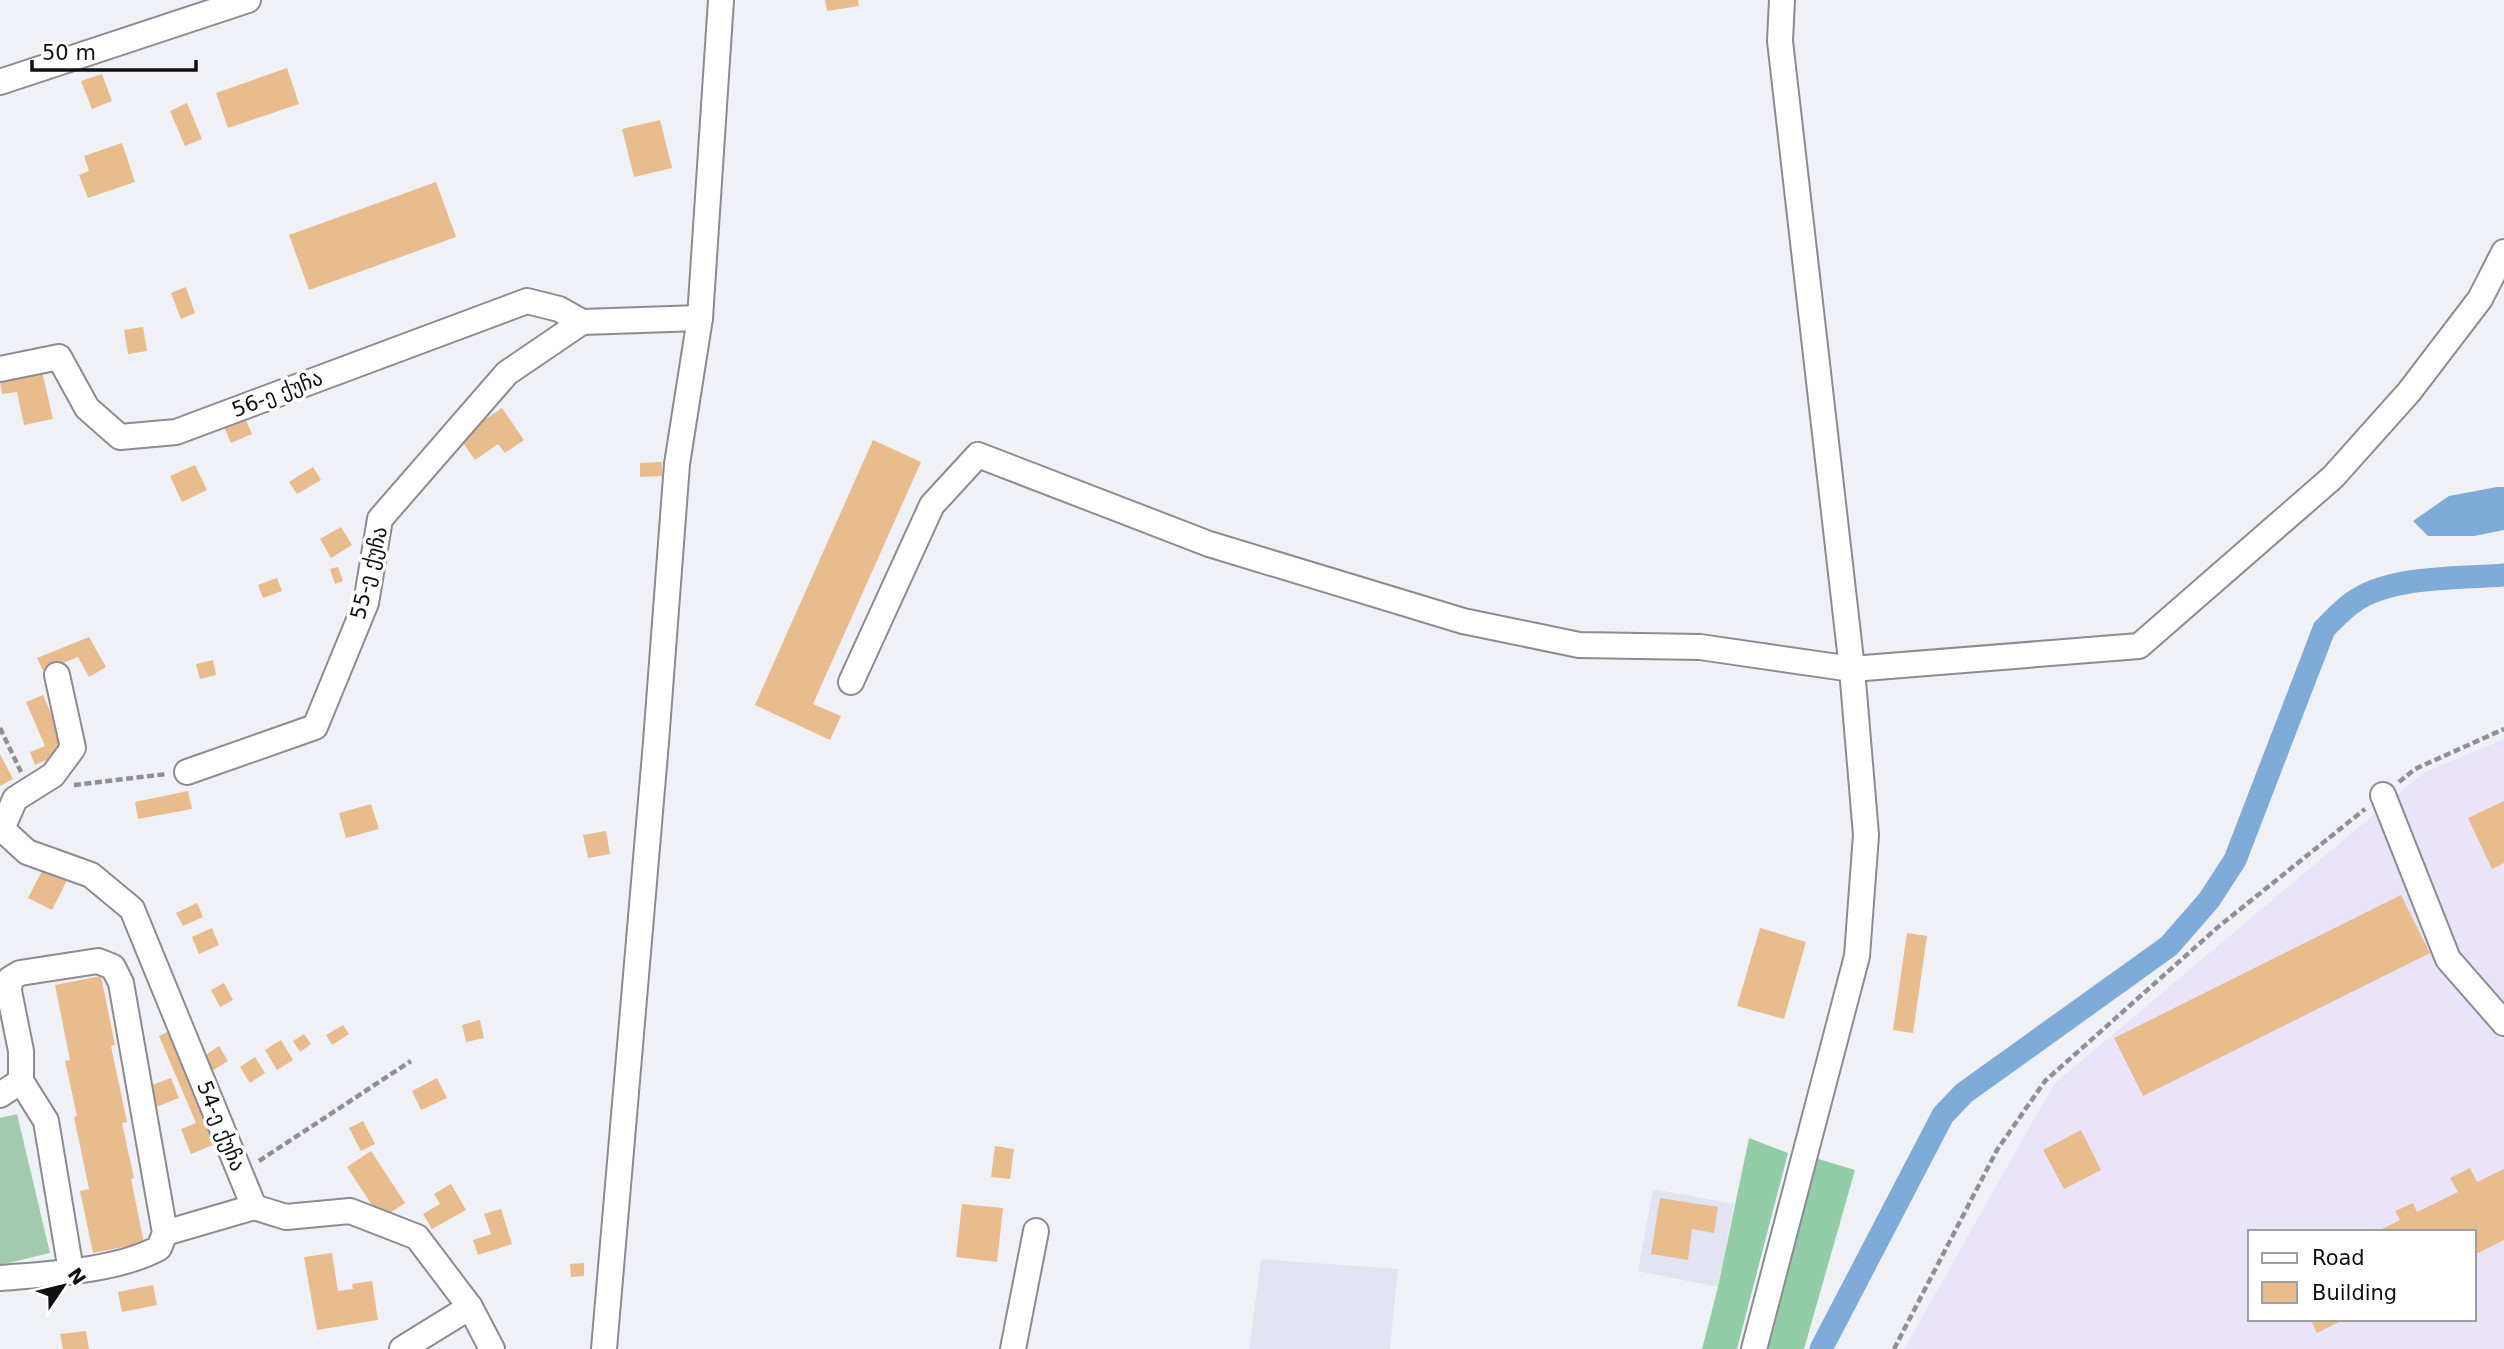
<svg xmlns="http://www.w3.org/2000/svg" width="2504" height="1349" viewBox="0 0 2504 1349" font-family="'DejaVu Sans','Noto Sans Georgian',sans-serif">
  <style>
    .built { fill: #e3e4f1 }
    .industrial { fill: #e9e4fa; fill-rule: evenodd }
    .green { fill: #a1caaf }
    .forest { fill: #93cda7 }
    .water { fill: #7eabd7 }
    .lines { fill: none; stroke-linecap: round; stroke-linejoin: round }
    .canal { stroke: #7eabd7; stroke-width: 23 }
    .building { fill: #e9bc8d }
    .minor-casing { stroke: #8b8b91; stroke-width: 28 }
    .path { stroke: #8f8f94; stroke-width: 4.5; stroke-dasharray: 7 3.5; stroke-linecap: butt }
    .minor { stroke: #fff; stroke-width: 24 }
    .labels { text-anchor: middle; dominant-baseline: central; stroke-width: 7; stroke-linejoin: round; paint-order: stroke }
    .street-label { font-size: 21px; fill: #111113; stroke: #fff }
  </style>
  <rect width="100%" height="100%" fill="#f0f1f7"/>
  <g class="built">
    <polygon points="1653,1189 1734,1204 1718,1287 1638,1271"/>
    <polygon points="1261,1259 1398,1269 1390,1349 1249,1349"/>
  </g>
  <path class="industrial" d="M2504,739V1349H1904L2054,1084L2423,773ZM2250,1232H2474V1319H2250Z"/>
  <polygon class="green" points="17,1114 50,1253 0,1265 0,1118"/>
  <g class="forest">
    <polygon points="1749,1138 1788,1153 1737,1349 1702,1349 1718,1287"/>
    <polygon points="1815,1158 1855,1170 1804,1349 1761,1349"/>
  </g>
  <polygon class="water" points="2497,487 2504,487 2504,530 2474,536 2428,536 2413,521 2449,496"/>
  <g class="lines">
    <path class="canal" d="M1821,1349L1943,1115L1964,1093L2169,946L2209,900L2235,860L2324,629C2333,620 2342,610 2352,603C2389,575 2459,579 2504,575"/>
  </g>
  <g class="building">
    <polygon points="825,0 858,0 859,6 827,11"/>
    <polygon points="287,68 299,104 228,128 216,93"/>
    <polygon points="102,74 112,101 92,109 81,81"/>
    <polygon points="187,103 202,139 185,146 170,111"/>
    <polygon points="660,120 672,168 634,177 622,129"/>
    <polygon points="122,143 135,182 88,198 79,175 89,171 84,156"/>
    <polygon points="436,182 456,237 309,290 289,235"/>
    <polygon points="186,287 195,313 181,319 171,293"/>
    <polygon points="143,327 147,351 128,354 124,330"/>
    <polygon points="42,371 53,419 24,425 17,392 2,394 0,379"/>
    <polygon points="502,408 524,440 505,453 498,444 475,460 459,437"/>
    <polygon points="242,411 252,434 231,443 221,420"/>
    <polygon points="873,440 921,462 813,704 841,716 830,740 755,705"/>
    <polygon points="662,462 662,476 640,477 640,463"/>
    <polygon points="195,465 207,490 182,502 170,476"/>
    <polygon points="313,467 321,480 297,494 289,482"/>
    <polygon points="341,527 352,545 331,558 320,539"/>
    <polygon points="338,567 343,581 335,584 330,569"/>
    <polygon points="277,578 282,591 263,598 258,585"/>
    <polygon points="89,637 106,667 89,677 78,657 43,671 37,658"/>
    <polygon points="213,660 216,675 200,679 196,664"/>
    <polygon points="43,695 58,729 71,749 35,765 30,752 45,746 26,702"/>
    <polygon points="0,754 13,779 0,786"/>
    <polygon points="188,791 192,809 138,819 135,802"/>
    <polygon points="2504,801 2504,863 2492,869 2468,818"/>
    <polygon points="371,804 379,829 346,838 339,813"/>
    <polygon points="606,831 610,854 588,858 583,835"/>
    <polygon points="43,869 67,880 52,910 28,898"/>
    <polygon points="2401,895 2430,953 2143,1096 2114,1038"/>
    <polygon points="197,903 203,917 183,926 176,913"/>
    <polygon points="212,928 219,945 199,954 192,937"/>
    <polygon points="1760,928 1806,942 1784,1019 1737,1006"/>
    <polygon points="1907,933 1927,936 1913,1033 1893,1030"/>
    <polygon points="101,976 115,1045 111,1046 127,1122 122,1123 134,1178 131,1179 144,1243 93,1253 80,1191 89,1189 74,1117 77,1116 65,1061 70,1060 55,985"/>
    <polygon points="224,983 233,1000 220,1007 211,990"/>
    <polygon points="480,1020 484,1038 466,1042 462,1025"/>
    <polygon points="343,1025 349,1034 332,1045 326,1035"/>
    <polygon points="172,1030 220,1142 191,1154 181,1129 196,1123 159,1036"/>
    <polygon points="304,1034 311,1044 300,1052 293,1041"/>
    <polygon points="281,1040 293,1060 277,1070 265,1050"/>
    <polygon points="219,1046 228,1061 209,1073 200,1059"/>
    <polygon points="255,1057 265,1073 250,1083 240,1067"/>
    <polygon points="171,1078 179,1098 156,1107 149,1086"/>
    <polygon points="437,1078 447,1098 421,1110 412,1091"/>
    <polygon points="363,1121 375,1144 361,1151 349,1128"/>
    <polygon points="2081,1130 2101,1170 2064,1189 2043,1150"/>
    <polygon points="995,1146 1014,1149 1010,1179 991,1177"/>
    <polygon points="371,1151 405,1203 381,1219 347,1167"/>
    <polygon points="2470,1168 2477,1182 2504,1169 2504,1240 2474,1255 2474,1232 2376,1232 2400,1220 2395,1211 2413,1203 2417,1212 2458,1192 2450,1178"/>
    <polygon points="451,1184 466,1210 432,1229 423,1214 440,1204 434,1194"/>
    <polygon points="1660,1198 1718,1207 1714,1233 1692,1229 1688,1260 1651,1254"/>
    <polygon points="962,1204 1003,1208 997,1262 956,1257"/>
    <polygon points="501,1209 512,1244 478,1255 473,1240 491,1234 484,1214"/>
    <polygon points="332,1253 338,1291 353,1289 352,1284 372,1281 378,1320 317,1330 304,1257"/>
    <polygon points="584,1263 584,1276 571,1277 570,1264"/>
    <polygon points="153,1285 157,1305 122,1312 118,1292"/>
    <polygon points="2310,1319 2345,1319 2317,1333"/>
    <polygon points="86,1331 89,1349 63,1349 60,1334"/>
  </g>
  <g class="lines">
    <defs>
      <g id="minor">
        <polyline points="0,82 248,0"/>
        <polyline points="0,369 59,357 87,408 120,437 176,432 527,301 559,309 582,322"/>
        <polyline points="851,682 932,505 978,455 1209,544 1463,621 1579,645 1700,647 1852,669 2139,646 2333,477 2409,392 2480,299 2504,252"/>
        <polyline points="187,772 315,727 366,603 380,519 507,373 582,322 700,318"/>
        <polyline points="2383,795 2448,959 2504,1023"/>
        <polyline points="0,829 2,829 27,852 91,875 132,909 254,1207 286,1217 350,1211 417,1237 470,1307 492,1349"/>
        <polyline points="2,829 15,799 53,775 73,748 57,675"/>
        <polyline points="21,1081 46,1121 71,1271"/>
        <path d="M0,1095L21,1081V1051L9,991L10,979L20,973L98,961L113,967L121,983L165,1233L159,1248C117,1271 48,1274 0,1278"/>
        <polyline points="165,1233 254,1207"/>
        <polyline points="402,1349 470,1307"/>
        <polyline points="604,1349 656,742 677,464 700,318 721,0"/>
        <polyline points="1013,1349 1036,1231"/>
        <polyline points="1754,1349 1857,956 1866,835 1852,669 1780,41 1782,0"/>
      </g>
    </defs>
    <use href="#minor" class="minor-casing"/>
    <g class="path">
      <polyline points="0,728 21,772"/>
      <polyline points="2399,782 2415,769 2504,729"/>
      <polyline points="74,785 167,774"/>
      <polyline points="259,1161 411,1061"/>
      <polyline points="1894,1349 1997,1150 2045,1081 2218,927 2365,809"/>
    </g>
    <use href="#minor" class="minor"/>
  </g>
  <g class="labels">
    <g class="street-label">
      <text transform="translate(277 394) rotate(-21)">56-ე ქუჩა</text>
      <text transform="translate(369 573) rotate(-76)">55-ე ქუჩა</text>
      <text transform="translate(221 1126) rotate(68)">54-ე ქუჩა</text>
    </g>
  </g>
  <rect x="2248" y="1230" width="228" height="91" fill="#ffffff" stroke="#a0a0a1" stroke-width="2"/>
  <rect x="2262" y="1253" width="35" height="10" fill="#ffffff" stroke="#a0a0a1" stroke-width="2"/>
  <text x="2312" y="1265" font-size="21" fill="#111113">Road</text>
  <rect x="2262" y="1282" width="35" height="21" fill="#e9bc8d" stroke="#a0a0a1" stroke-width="2"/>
  <text x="2312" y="1300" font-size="21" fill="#111113">Building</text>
  <g transform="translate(63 1286) rotate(55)" stroke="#ffffff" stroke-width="5" paint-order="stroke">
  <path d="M0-5L12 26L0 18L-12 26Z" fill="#111113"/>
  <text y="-10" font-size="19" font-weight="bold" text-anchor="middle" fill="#111113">N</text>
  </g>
  <path d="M32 60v10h164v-10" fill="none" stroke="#111113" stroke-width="3.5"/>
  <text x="42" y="60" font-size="21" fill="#111113" stroke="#ffffff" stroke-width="5" paint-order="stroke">50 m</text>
</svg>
